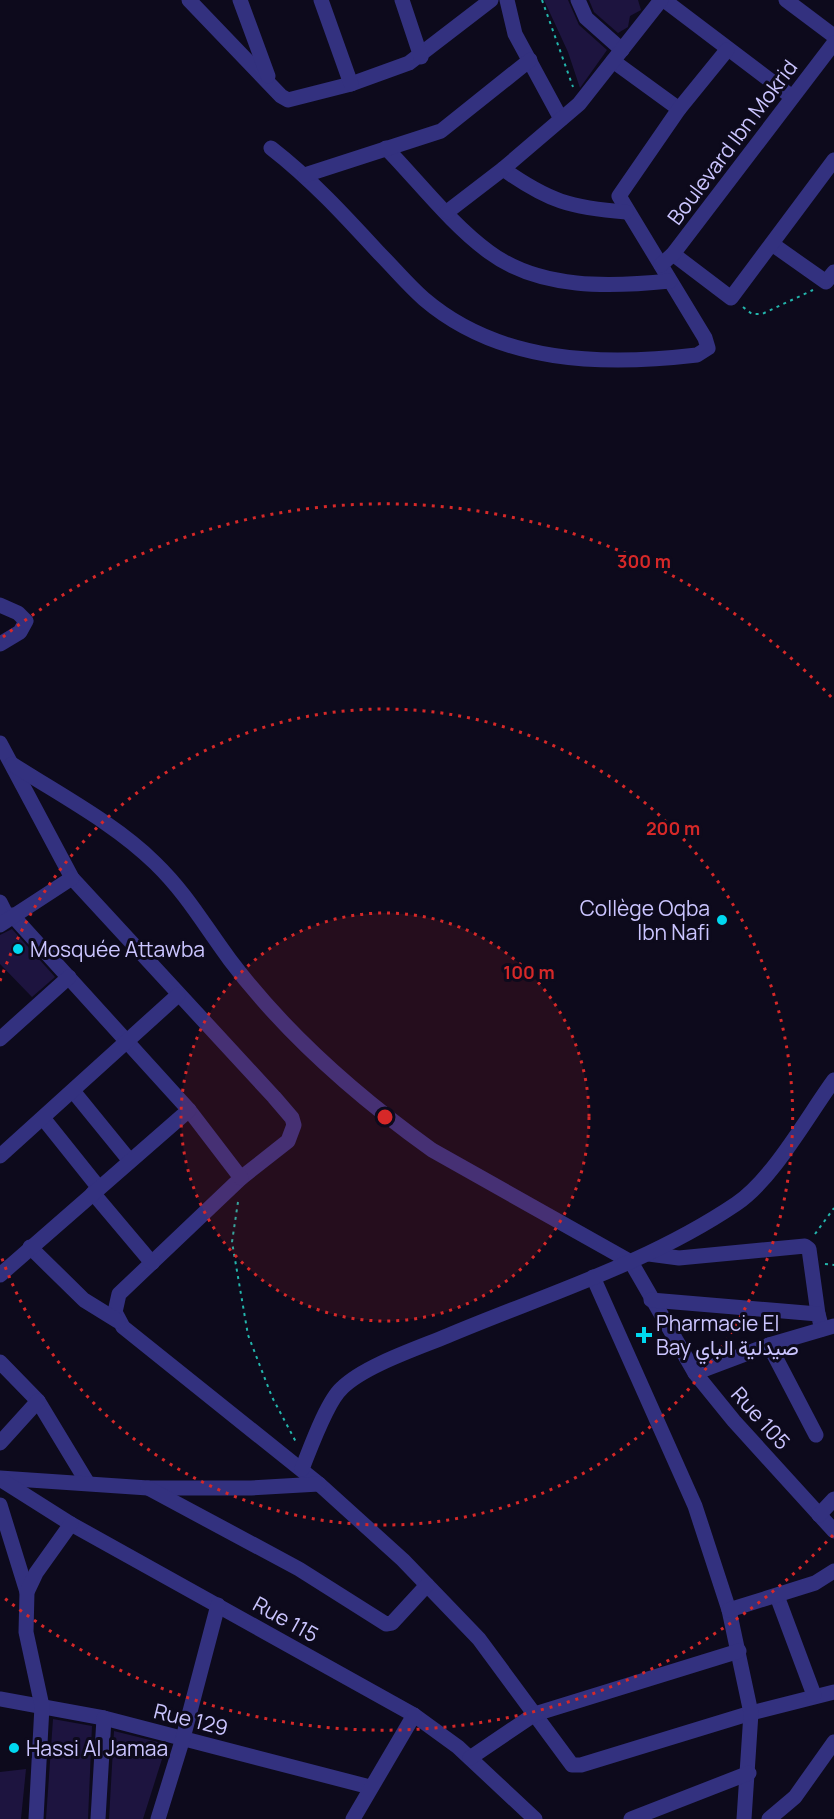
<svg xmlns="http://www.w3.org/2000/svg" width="834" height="1819" viewBox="0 0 834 1819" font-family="Manrope,Vazirmatn,sans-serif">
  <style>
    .building { fill: #1d143f }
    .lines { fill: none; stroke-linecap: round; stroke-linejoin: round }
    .path { stroke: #23b5ac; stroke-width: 2; stroke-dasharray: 3 4.5; stroke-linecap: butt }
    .minor { stroke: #33317f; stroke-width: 15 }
    .ring { fill: none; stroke: #d62828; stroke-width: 3; stroke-dasharray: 3 6 }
    .poi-dot { fill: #00d8f0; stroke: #0d0a1c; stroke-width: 2 }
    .labels { text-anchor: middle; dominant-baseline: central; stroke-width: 6; stroke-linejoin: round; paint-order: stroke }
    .street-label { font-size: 21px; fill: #cbc5ff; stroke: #0d0a1c }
    .poi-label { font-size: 21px; fill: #cbc5ff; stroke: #0d0a1c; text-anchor: start }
    .centre { fill: #d62828; stroke: #0d0a1c; stroke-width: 3 }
    .ring-label { font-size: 18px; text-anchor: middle; font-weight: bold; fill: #d62828; stroke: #0d0a1c; stroke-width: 6; stroke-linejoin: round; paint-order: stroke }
  </style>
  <rect width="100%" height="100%" fill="#0d0a1c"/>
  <g class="building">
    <polygon points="544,0 568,0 579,25 607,50 580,88 568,52"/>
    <polygon points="589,0 638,0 641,10 630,16 628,27 618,33 594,12"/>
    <polygon points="12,929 55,977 32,997 0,964 0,935"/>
    <polygon points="53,1719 92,1726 88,1819 46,1819"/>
    <polygon points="114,1731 170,1745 162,1759 143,1819 109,1819"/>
    <polygon points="26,1769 21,1819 0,1819 0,1772"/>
  </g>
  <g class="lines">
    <g class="path">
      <polyline points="542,0 573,87"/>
      <polyline points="743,307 752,314 762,314 813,290"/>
      <polyline points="238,1202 232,1242 248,1335 272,1397 296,1442"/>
      <polyline points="815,1234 834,1208"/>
      <polyline points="825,1264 834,1265"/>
    </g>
    <g class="minor">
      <polyline points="189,0 281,96 288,100 351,84 409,63 491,0"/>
      <polyline points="240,0 268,76"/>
      <polyline points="321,0 351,84"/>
      <polyline points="402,0 421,57"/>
      <polyline points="507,0 515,34 561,119"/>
      <polyline points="578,0 586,18 622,50"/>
      <polyline points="664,0 792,97"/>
      <polyline points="786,0 834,36"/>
      <polyline points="613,61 679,109"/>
      <path d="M271,148C311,179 345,216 379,253C394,268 408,285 424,299C500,364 603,366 697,355L708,348L705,338L619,196L679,109L727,50"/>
      <path d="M386,148C419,182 451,224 489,252C540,290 611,287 670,281"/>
      <path d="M503,169C548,201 571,208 626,212"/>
      <polyline points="305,175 441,131 530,60"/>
      <polyline points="447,212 503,169 579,104 661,0"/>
      <polyline points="772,244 826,282 834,272"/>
      <polyline points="673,254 731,298 834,160"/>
      <polyline points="661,265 673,254 834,43"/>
      <polyline points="0,605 18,613 26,621 20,632 0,644"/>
      <polyline points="0,743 72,878 274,1097 292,1118 294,1125 288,1141 241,1178 119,1294 115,1312 123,1327 319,1484 403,1560 479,1639 572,1765 581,1765 751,1713 834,1692"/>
      <path d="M12,764C60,795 114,823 155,863C187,894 204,925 230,960C285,1033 358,1097 432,1150L631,1262"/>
      <polyline points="0,902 8,918"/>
      <polyline points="12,915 189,1110 241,1178"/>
      <polyline points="0,925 72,878"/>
      <polyline points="0,1039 69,977"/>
      <polyline points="73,1091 130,1161"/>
      <polyline points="43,1118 99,1188"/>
      <polyline points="0,1156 178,995"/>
      <polyline points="93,1193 152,1263"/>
      <polyline points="30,1247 84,1300 118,1321"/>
      <polyline points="649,1254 679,1258 805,1246 809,1249 818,1314"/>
      <polyline points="631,1262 695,1373 734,1421 834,1531"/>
      <polyline points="0,1275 189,1110"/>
      <polyline points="593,1277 695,1506 729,1610 751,1713 744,1819"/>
      <polyline points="651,1300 818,1314 822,1329"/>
      <polyline points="769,1345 816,1435"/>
      <polyline points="0,1362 38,1401 87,1482"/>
      <polyline points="695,1373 769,1345 834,1326"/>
      <polyline points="0,1443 38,1401"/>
      <path d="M302,1469C310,1449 327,1401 342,1388C364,1366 418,1348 447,1336C544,1295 647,1264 736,1204C773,1179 807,1117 834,1080"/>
      <polyline points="0,1478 148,1488 251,1488 319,1484"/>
      <polyline points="0,1479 71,1524 414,1715 458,1747 535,1819"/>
      <polyline points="148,1488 299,1569 386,1624 392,1623 427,1585"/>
      <polyline points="0,1505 27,1592"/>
      <polyline points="819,1515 834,1499"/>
      <polyline points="777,1596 814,1695"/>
      <polyline points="729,1610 815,1583 834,1571"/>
      <polyline points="0,1699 104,1718 370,1787"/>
      <polyline points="470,1758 535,1714 739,1651"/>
      <polyline points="36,1819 42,1706 26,1632 27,1592 36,1573 71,1524"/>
      <polyline points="98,1819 104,1718"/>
      <polyline points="158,1819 183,1738 218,1605"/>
      <polyline points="353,1819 414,1715"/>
      <polyline points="631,1819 749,1773"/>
      <polyline points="769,1819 795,1797 834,1742"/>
    </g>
  </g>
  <circle cx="385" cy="1117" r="204" fill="#d62828" fill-opacity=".12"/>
  <g class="ring">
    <circle cx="385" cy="1117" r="204"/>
    <path d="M0 981A408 408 0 1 1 0 1253"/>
    <path d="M833 1535A613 613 0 0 1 3 1597M3 637A613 613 0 0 1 833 699"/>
  </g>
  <g class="poi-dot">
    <circle cx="722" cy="920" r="6"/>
    <circle cx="18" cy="949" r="6"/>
    <path d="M641 1326h6v6h6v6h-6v6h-6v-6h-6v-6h6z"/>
    <circle cx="14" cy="1748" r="6"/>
  </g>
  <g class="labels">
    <g class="street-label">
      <text transform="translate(732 142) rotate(-53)">Boulevard Ibn Mokrid</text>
      <text transform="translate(761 1418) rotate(48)">Rue 105</text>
      <text transform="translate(286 1619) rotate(29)">Rue 115</text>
      <text transform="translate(191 1719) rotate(14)">Rue 129</text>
    </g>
    <g class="poi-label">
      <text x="710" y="908" text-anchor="end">Collège Oqba<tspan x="710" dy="24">Ibn Nafi</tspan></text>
      <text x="30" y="949">Mosquée Attawba</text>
      <text x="656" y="1323">Pharmacie El<tspan x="656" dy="24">Bay صيدلية الباي</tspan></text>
      <text x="26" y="1748">Hassi Al Jamaa</text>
    </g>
  </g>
  <circle cx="385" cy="1117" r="9" class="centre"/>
  <g class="ring-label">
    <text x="644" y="568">300 m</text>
    <text x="673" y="835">200 m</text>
    <text x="529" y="979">100 m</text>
  </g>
</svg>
